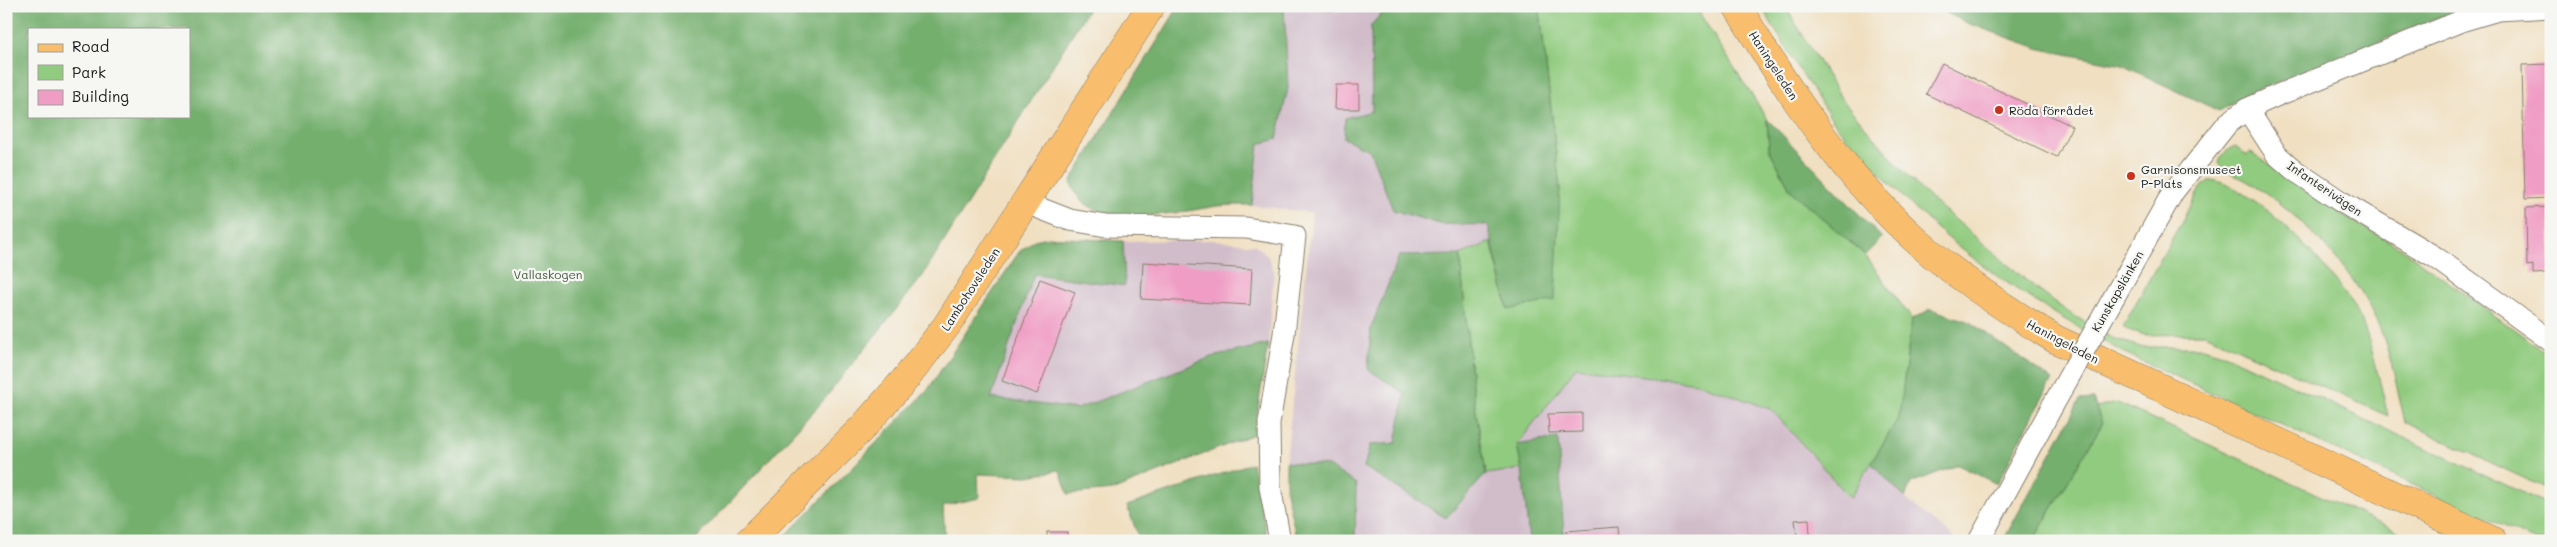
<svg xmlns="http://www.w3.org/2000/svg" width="2557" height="547" viewBox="0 0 2557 547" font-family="Mali,sans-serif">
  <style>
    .industrial { fill: #d1bdca }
    .green { fill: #91cb7f; stroke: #56744e }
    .forest { fill: #74af6e; stroke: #486645; fill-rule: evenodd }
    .building { fill: #f09dc5 }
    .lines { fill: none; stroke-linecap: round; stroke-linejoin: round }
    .minor-casing { stroke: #867e6e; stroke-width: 23 }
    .major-casing { stroke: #867e6e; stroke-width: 29 }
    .minor { stroke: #fff; stroke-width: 21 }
    .major { stroke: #f9be6d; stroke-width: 28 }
    .minor-bridge-casing { stroke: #867e6e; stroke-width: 23; stroke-linecap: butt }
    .minor-bridge { stroke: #fff; stroke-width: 21 }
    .poi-dot { fill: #c8321e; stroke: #f6f6f2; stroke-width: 2 }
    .labels { text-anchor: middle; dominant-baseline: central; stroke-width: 4.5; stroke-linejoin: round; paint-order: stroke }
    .street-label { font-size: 12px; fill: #1c1c1c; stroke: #f6f6f2 }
    .poi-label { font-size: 12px; fill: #1c1c1c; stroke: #f6f6f2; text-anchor: start }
    .park-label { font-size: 12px; fill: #45593f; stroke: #f6f6f2 }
  </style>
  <rect width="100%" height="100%" fill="#f6f6f2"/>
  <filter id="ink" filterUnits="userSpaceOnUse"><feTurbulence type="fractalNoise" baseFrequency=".02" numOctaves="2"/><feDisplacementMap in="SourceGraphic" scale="10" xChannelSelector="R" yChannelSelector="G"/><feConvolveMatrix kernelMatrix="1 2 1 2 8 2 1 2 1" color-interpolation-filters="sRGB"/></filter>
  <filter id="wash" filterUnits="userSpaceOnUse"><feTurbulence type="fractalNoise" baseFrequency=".0096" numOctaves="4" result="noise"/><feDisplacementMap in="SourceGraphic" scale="20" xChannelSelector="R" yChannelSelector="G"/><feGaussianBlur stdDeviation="1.12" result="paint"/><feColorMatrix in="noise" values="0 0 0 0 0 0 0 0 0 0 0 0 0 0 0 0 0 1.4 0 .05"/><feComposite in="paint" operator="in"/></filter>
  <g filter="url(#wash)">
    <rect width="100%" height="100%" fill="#f0dfc0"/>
    <g class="industrial">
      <polygon points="1284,6 1389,6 1371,25 1372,111 1370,151 1393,210 1439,224 1488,225 1491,242 1460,255 1399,256 1368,369 1405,393 1396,444 1446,518 1486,474 1522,469 1529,541 1355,541 1356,484 1328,466 1286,462 1312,213 1252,205 1259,144 1277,139 1288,88"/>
      <polygon points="1215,240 1255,245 1267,255 1274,271 1268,344 1212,357 1077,409 990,398 1034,274 1125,286 1123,241"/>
      <polygon points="1576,367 1697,383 1771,409 1849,498 1871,463 1905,498 1958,541 1564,541 1558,439 1517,445"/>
    </g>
    <g class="green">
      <polygon points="1532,6 1695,6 1767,119 1769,149 1791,191 1865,255 1912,319 1899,417 1850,498 1771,409 1697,383 1576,367 1517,445 1522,469 1486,474 1472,386 1460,255 1491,242 1508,310 1560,189 1540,12"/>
      <path d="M1761,6H1785L1841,98L1895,162L1923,192L2034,287L2068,312L2112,338L2140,347H2200L2226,355L2551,506V541H2536L2129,355C2033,305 1950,250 1877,170C1863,155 1848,141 1836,125C1809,87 1785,46 1761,6Z"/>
      <path d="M2236,146L2246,155L2251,152L2338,212L2401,248L2551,356V491L2405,422C2399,397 2394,370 2386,345C2367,286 2319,233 2271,197C2257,185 2238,177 2222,168L2219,163C2221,155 2228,148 2236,146Z"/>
      <path d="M2210,180C2254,182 2343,281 2361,320C2374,350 2380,384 2388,416L2205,334L2145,335L2128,330L2123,326L2201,187Z"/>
      <polygon points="2118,403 2419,541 2033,541 2102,424 2096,408"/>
    </g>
    <g class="forest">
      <path d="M6,6H1090L922,277L822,402L694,541H6ZM29,29H189V116H154L155,119L150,123L141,121L140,116H29Z"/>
      <path d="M1179,6H1284L1288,88L1277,139L1259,144L1252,205C1240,205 1228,205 1217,206C1181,212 1081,234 1071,181Z"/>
      <polygon points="1389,6 1532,6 1540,12 1560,189 1555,300 1508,310 1488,225 1439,224 1393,210 1370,151 1344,138 1345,118 1372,111 1371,25"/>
      <polygon points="1933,6 2468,6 2254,92 2219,111 2122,65 2041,49 1967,23"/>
      <polygon points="1767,119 1882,238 1865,255 1791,191 1769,149"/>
      <polygon points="1048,237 1123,241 1125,286 1034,274 991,398 1077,409 1212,357 1268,344 1254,434 1114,490 1068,494 1060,470 1028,476 978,474 979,498 943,506 945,541 780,541 927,391 1019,252 1034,240"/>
      <polygon points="1460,255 1472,386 1486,474 1446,518 1364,467 1370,445 1396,443 1405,394 1368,369 1371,328 1399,256"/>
      <polygon points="1931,309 1970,322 2052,380 1997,484 1958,465 1911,483 1905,498 1871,463 1899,417 1912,319"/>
      <polygon points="2093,399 2102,424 2033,541 2003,541 2080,400"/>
      <polygon points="1558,438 1564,541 1529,541 1522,469 1517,445"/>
      <polygon points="1286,462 1328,466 1356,484 1355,541 1297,541 1286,491"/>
      <polygon points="1252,463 1268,541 1140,541 1127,506"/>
    </g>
    <g id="blocks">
      <g class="building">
        <polygon points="1308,6 1332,6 1332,11"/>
        <polygon points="1942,63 2072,126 2057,157 1926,94"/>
        <polygon points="2551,64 2551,198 2525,199 2522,65"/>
        <polygon points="1336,85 1359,85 1359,109 1335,109"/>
        <polygon points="2551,207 2551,273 2533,274 2533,265 2527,266 2526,208"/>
        <polygon points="1143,262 1252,269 1250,305 1141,299"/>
        <polygon points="1040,279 1075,292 1037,394 1002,381"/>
        <polygon points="1582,413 1582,432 1549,433 1548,414"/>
        <polygon points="1809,519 1810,535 1797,536 1795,520"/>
        <polygon points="1619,527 1620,541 1567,541 1566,531"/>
        <rect x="1047" y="532" width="20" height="9"/>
      </g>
    </g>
  </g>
  <g filter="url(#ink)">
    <use href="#blocks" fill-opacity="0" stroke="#867e6e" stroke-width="1"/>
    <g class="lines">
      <defs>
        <g id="minor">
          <polyline points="2247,109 2277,155 2294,170 2340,201 2435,257 2551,341"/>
          <polyline points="1026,203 1070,220 1106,226 1246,228 1295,236 1284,334 1269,423 1270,487 1280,541"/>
          <polyline points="2114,297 2173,192 2227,124 2247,109 2278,95 2461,21 2498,10 2551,7"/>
          <polyline points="1979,541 2053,405"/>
        </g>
        <g id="major">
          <path d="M1737,6C1788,92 1844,176 1919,243C1961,280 2007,310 2055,339L2493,541"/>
          <polyline points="749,541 865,425 907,377 947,325 1151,6"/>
        </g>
      </defs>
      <use href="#minor" class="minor-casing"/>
      <use href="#major" class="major-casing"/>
      <use href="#minor" class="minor"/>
      <use href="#major" class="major"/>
      <defs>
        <polyline id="minor-bridge" points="2053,405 2114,297"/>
      </defs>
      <use href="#minor-bridge" class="minor-bridge-casing"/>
      <use href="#minor-bridge" class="minor-bridge"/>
    </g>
  </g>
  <g class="poi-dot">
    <circle cx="1999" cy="110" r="5"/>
    <circle cx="2131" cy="176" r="5"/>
  </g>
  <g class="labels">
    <g class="street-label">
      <text transform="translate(1774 65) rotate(57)">Haningeleden</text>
      <text transform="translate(2325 188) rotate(34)">Infanterivägen</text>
      <text transform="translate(970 289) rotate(-57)">Lambohovsleden</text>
      <text transform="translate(2117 291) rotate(-60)">Kunskapslänken</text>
      <text transform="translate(2063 341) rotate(28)">Haningeleden</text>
    </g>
    <g class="poi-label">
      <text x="2009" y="110">Röda förrådet</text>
      <text x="2141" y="169">Garnisonsmuseet<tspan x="2141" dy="14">P-Plats</tspan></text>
    </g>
    <g class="park-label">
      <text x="548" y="274">Vallaskogen</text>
    </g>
  </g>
  <rect width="2557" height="547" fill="none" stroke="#f6f6f2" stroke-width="25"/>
  <rect x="28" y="28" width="162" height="90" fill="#f6f6f2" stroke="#9f9f9c"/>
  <rect x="38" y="44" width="25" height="8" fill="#f9be6d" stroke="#9f9f9c"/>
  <text x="72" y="52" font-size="15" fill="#1c1c1c">Road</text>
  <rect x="38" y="65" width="25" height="15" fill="#91cb7f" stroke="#9f9f9c"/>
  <text x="72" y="78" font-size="15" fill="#1c1c1c">Park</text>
  <rect x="38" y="90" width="25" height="15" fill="#f09dc5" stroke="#9f9f9c"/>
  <text x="72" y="102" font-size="15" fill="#1c1c1c">Building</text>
</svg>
